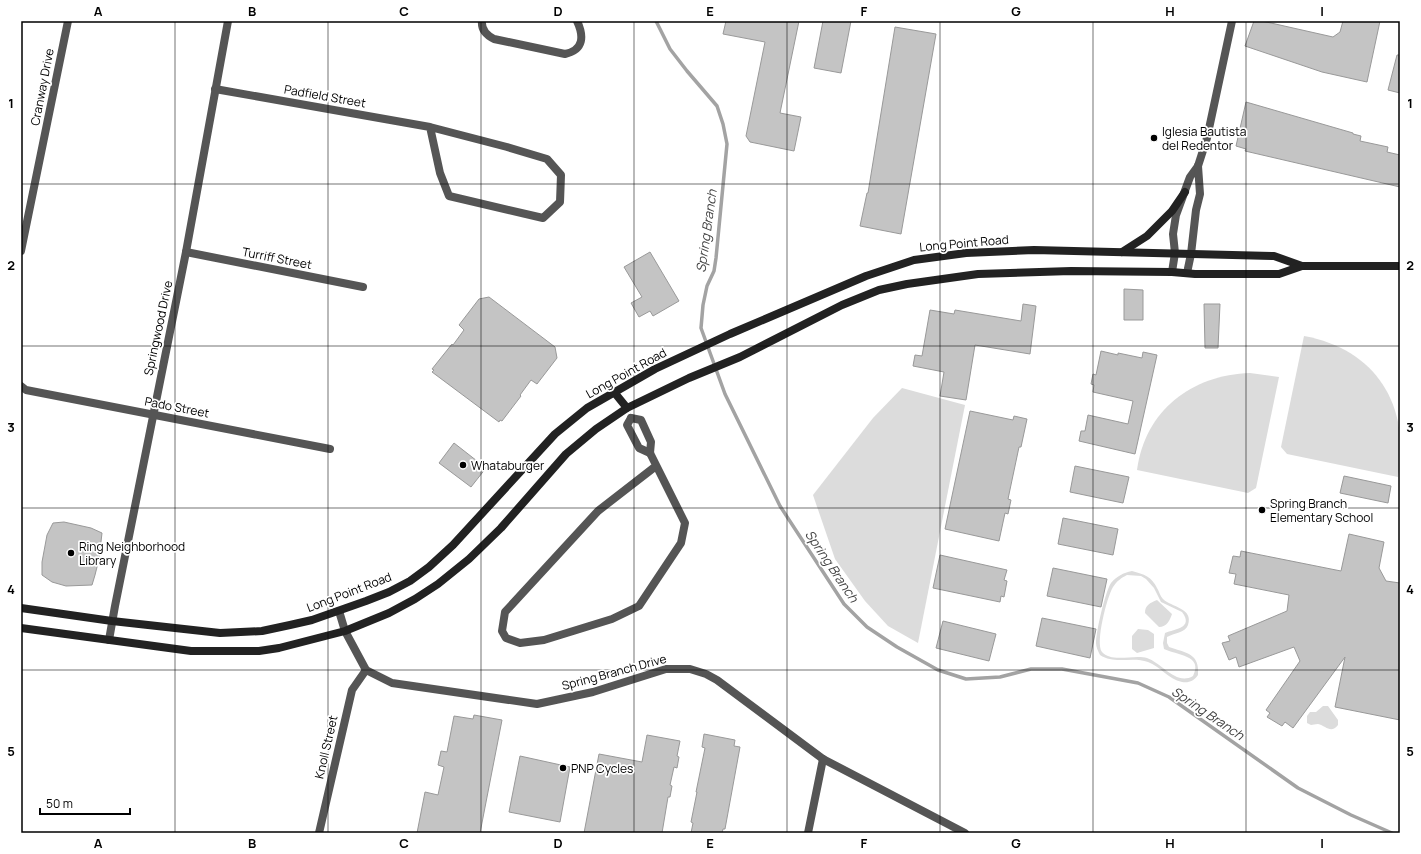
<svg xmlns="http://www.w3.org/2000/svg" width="1421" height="854" viewBox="0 0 1421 854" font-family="Manrope,sans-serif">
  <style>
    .green { fill: #dcdcdc; fill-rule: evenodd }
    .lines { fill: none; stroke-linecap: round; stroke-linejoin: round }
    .stream { stroke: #a3a3a3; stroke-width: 3.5 }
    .building { fill: #c4c4c4; stroke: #999 }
    .minor { stroke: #555; stroke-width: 8 }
    .tertiary { stroke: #555; stroke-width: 8 }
    .secondary { stroke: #222; stroke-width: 8 }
    .grid { fill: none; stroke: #000; stroke-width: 1; stroke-opacity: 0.55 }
    .poi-dot { fill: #000; stroke: #fff; stroke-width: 1.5 }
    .labels { text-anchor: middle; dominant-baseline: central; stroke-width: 3.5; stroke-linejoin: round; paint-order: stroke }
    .street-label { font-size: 12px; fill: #000; stroke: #fff }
    .poi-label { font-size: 12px; fill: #000; stroke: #fff; text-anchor: start }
    .water-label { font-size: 13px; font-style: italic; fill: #444; stroke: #fff }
    .neatline { fill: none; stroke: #000; stroke-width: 1.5 }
    .grid-label { font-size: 13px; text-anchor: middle; font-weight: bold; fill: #000 }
  </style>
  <rect width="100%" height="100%" fill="#fff"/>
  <g class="green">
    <path d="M1304,336C1376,349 1411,406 1398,477L1287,454L1281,447Z"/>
    <path d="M1250,373L1279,377L1256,488L1248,493L1137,470C1145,410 1192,375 1250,373Z"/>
    <polygon points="902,388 965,405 918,643 888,626 865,601 835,559 813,495 873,418"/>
    <path d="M1132,571C1144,574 1152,577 1157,588C1159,591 1160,596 1163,599C1171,607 1194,608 1188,625C1185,633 1174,633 1167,637V643L1169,647C1186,653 1200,653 1198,675C1194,681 1189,683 1182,682C1168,679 1160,666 1148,662C1132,656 1115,665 1100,655C1098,651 1096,647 1096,643C1096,632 1105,592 1111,583C1117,576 1123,573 1132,571ZM1127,575L1141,576L1146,579L1154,588L1161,602L1182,612C1194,628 1175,629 1165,633L1163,643L1164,649C1176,655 1204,655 1193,676C1176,686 1162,663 1147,658C1135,654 1111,663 1102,652C1095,643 1107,597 1113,587C1117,581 1121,578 1127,575Z"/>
    <path d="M1157,600L1172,614C1170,620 1167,627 1159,627L1145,613C1145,605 1150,603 1157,600Z"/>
    <polygon points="1138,629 1148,630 1154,634 1154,648 1137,653 1132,649 1132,636"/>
    <path d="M1323,706H1328L1338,720V725C1331,734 1326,726 1318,724C1315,724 1313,725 1311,725L1307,723V716L1310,712H1316Z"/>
  </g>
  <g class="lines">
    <polyline class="stream" points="656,21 670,49 687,71 717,106 723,124 727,144 716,258 714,271 707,286 703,305 701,328 725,394 780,506 844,604 867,627 897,647 938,670 966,679 1000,677 1031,669 1062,669 1138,683 1169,697 1298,788 1351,815 1392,833"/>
  </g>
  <g class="building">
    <polygon points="726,21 799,21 780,113 801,117 794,151 750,142 746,136 765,42 723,34"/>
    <polygon points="823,21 851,21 841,73 814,68"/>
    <polygon points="1254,21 1262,21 1333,37 1340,32 1343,21 1380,21 1367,82 1322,72 1245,46"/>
    <polygon points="895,27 936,34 901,234 860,226 867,193 868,193"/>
    <polygon points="1397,55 1400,55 1400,93 1388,90"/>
    <polygon points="1246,102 1353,133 1353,134 1361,136 1360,141 1388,147 1387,152 1400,155 1400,187 1245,151 1246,149 1236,146"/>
    <polygon points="650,252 679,301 653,316 650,311 639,317 631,303 642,297 624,267"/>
    <polygon points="1124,289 1143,290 1143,320 1124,320"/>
    <polygon points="489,297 555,347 557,358 537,384 531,380 520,395 521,396 502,421 500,420 499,422 432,372 434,370 432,369 452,344 453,345 464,330 459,325 479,299"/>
    <polygon points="1023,304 1036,306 1030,354 975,345 966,400 940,396 944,372 913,366 915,355 922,356 930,310 954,314 955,310 1021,321"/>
    <polygon points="1204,304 1220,304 1218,348 1205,348"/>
    <polygon points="1101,351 1118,355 1118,353 1142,358 1143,352 1157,355 1135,454 1079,441 1081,431 1085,431 1088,415 1128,424 1133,401 1093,392 1094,385 1091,384 1093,374 1096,375"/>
    <polygon points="970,411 1013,420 1014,416 1027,419 1021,447 1019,447 1008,499 1011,500 1008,514 1005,513 999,541 945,529"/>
    <polygon points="454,443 486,468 471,487 439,463"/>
    <polygon points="1075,466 1129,477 1123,503 1070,492"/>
    <polygon points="1344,476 1391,486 1388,503 1340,493"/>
    <polygon points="1063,518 1118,529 1113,555 1058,544"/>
    <polygon points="64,522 91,528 102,533 99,559 95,575 92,585 66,586 52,582 42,575 42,562 47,535 53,523"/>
    <polygon points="1349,534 1384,542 1379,568 1386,581 1400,583 1400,720 1335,707 1345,657 1293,728 1285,722 1282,726 1267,717 1270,713 1266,710 1300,661 1294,647 1239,667 1236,657 1229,660 1222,643 1230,641 1228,636 1287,611 1289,595 1234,584 1236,574 1229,573 1233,556 1240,557 1241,551 1341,571"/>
    <polygon points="940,555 1007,570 1004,580 1007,581 1004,597 1001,596 1000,602 933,588"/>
    <polygon points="1053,568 1107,579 1101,607 1047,596"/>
    <polygon points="1042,618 1096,629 1090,658 1036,646"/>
    <polygon points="943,621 996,634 989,661 936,648"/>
    <polygon points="474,715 502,720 480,833 417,833 425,792 438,795 444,767 438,765 441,751 447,752 454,716 473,719"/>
    <polygon points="704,734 735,740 734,746 740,747 725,829 723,829 722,833 691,833 693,823 691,822 697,792 696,792 705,748 702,747"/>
    <polygon points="647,735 680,741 677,756 679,757 677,768 674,767 670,785 672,786 670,797 668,797 662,833 584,833 599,754 642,762"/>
    <polygon points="520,756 570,767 560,822 509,812"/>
  </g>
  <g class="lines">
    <g class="minor">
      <path d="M482,21C481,30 486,35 494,39L565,54C584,50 584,36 577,21"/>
      <polyline points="215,89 430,127 507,147 547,159 561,175 560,202 543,218 449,196 440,173 430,127"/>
      <polyline points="21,251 68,21"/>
      <polyline points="186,252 363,287"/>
      <polyline points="21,386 26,390 330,449"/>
      <polyline points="631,418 641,420 651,442 650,453 685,523 681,543 639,606 612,619 544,640 520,643 506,638 502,631 505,612 598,511 656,466"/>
      <polyline points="631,418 627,425 639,448 650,453"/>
      <polyline points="109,640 115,606 186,252 228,21"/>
      <polyline points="319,833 352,690 366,670"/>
      <polyline points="808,833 823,759"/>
    </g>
    <g class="tertiary">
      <polyline points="1172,272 1175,253 1173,234 1176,215 1190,177 1198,166 1207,138 1232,21"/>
      <polyline points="1187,273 1191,254 1196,210 1200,194 1198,166"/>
      <polyline points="339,611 345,631 366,670 392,683 537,704 593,692 666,669 690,669 706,674 717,680 823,759 965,833"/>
    </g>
    <g class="secondary">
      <polyline points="1122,252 1147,236 1172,211 1185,192"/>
      <polyline points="614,392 627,408"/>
      <polyline points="21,608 112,621 220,633 262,631 290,625 312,620 366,601 389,592 410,581 429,567 453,545 555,434 587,408 655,369 730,334 866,276 914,260 966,253 1034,250 1274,256 1302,266 1400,266"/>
      <polyline points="21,628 191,651 259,651 279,648 345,631 389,613 415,599 438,584 469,559 501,528 566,454 596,429 627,408 689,378 740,357 842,305 879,290 907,284 978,274 1071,271 1172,272 1195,274 1279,274 1302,266"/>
    </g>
  </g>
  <path class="grid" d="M175,21V833M328,21V833M481,21V833M634,21V833M787,21V833M940,21V833M1093,21V833M1246,21V833M21,184H1400M21,346H1400M21,508H1400M21,670H1400"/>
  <g class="poi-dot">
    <circle cx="1154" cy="138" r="4"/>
    <circle cx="463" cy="465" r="4"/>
    <circle cx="1262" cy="510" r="4"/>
    <circle cx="71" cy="553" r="4"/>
    <circle cx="563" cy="768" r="4"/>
  </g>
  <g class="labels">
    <g class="street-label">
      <text transform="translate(42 87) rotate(-79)">Cranway Drive</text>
      <text transform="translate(325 96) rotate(10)">Padfield Street</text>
      <text transform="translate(964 243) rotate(-5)">Long Point Road</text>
      <text transform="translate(277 258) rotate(11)">Turriff Street</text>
      <text transform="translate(158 328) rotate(-78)">Springwood Drive</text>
      <text transform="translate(626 373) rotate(-29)">Long Point Road</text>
      <text transform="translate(177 407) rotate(11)">Pado Street</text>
      <text transform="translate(349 592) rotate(-21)">Long Point Road</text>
      <text transform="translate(614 672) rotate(-15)">Spring Branch Drive</text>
      <text transform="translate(326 747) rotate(-77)">Knoll Street</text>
    </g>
    <g class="poi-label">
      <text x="1162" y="131">Iglesia Bautista<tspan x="1162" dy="14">del Redentor</tspan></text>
      <text x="471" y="465">Whataburger</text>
      <text x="1270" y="503">Spring Branch<tspan x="1270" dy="14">Elementary School</tspan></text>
      <text x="79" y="546">Ring Neighborhood<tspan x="79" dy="14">Library</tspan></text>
      <text x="571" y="768">PNP Cycles</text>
    </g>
    <g class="water-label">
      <text transform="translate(706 231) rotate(-82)">Spring Branch</text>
      <text transform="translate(832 566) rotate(56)">Spring Branch</text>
      <text transform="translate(1208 713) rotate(34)">Spring Branch</text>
    </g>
  </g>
  <rect width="1421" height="854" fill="none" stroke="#ffffff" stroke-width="44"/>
  <path d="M40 808v6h90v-6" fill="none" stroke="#000000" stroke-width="2"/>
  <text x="46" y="808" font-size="12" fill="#000000" stroke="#ffffff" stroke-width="3" paint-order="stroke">50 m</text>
  <rect x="22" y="22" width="1377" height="810" class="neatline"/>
  <g class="grid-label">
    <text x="98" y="16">A</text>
    <text x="252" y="16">B</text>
    <text x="404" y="16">C</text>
    <text x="558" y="16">D</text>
    <text x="710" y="16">E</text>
    <text x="864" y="16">F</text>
    <text x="1016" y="16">G</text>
    <text x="1170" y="16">H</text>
    <text x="1322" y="16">I</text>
    <text x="11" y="108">1</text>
    <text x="1410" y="108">1</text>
    <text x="11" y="270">2</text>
    <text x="1410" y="270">2</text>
    <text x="11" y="432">3</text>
    <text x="1410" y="432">3</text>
    <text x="11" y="594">4</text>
    <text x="1410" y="594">4</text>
    <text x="11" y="756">5</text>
    <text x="1410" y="756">5</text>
    <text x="98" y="848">A</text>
    <text x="252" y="848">B</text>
    <text x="404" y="848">C</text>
    <text x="558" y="848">D</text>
    <text x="710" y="848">E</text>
    <text x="864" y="848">F</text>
    <text x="1016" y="848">G</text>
    <text x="1170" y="848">H</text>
    <text x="1322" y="848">I</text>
  </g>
</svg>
